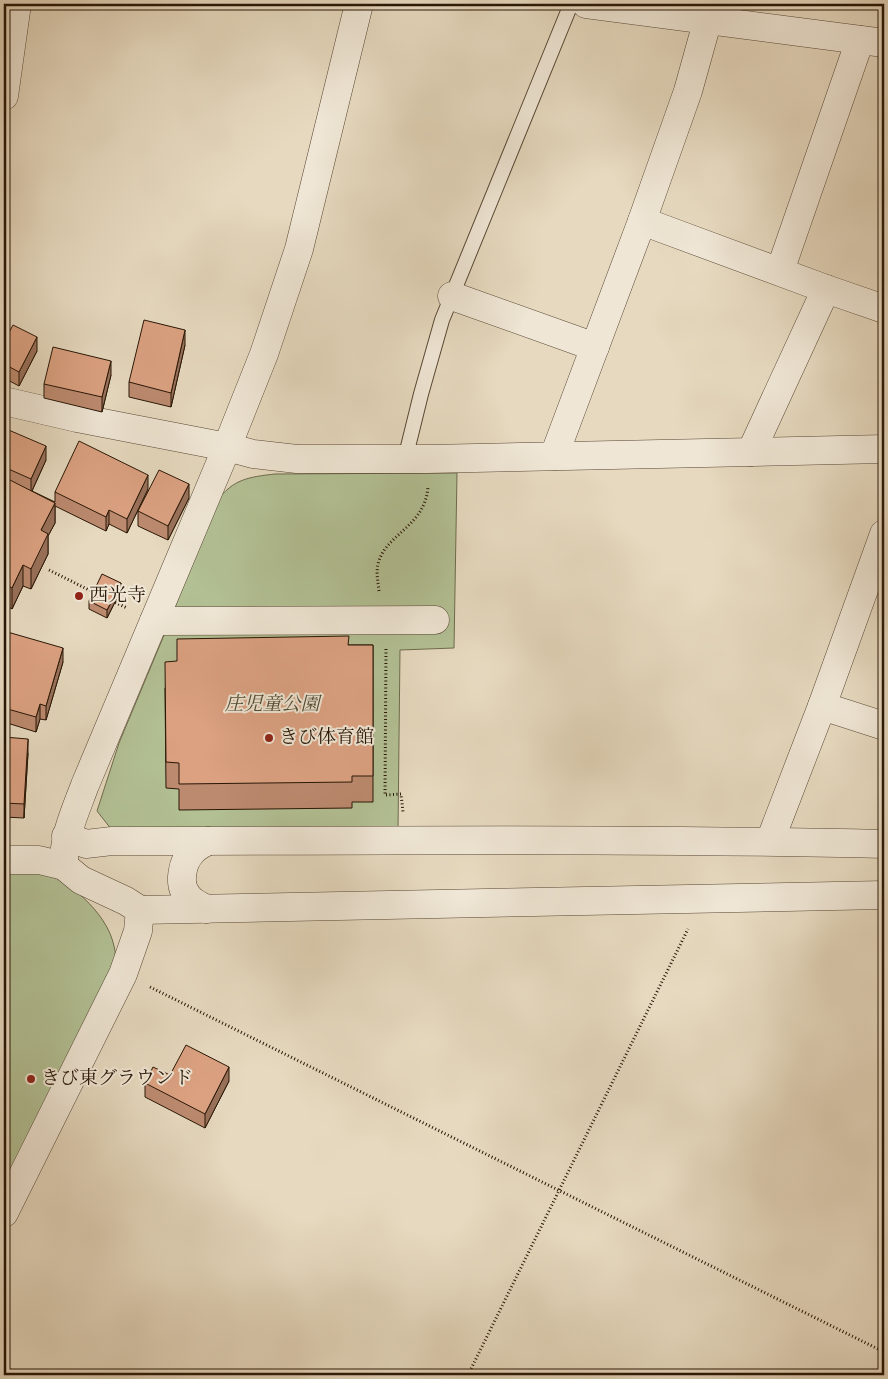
<svg xmlns="http://www.w3.org/2000/svg" width="888" height="1379" viewBox="0 0 888 1379" font-family="'Sorts Mill Goudy','Noto Serif JP',serif">
  <style>
    .green { fill: #b2c094; stroke: #6d6b4d }
    .lines { fill: none; stroke-linecap: round; stroke-linejoin: round }
    .service-casing { stroke: #584734; stroke-width: 16 }
    .minor-casing { stroke: #584734; stroke-width: 29 }
    .tertiary-casing { stroke: #584734; stroke-width: 29 }
    .path { stroke: #281606; stroke-width: 3; stroke-dasharray: 1 2.5; stroke-linecap: butt }
    .service { stroke: #efe6d5; stroke-width: 14 }
    .minor { stroke: #efe6d5; stroke-width: 28 }
    .tertiary { stroke: #efe6d5; stroke-width: 28 }
    .wall { fill: #bc8a6f; stroke: #281606 }
    .shaded-wall { fill: #99715a; stroke: #281606 }
    .building { fill: #dba181; stroke: #281606 }
    .poi-dot { fill: #8f2418; stroke: #efe6d5; stroke-width: 2 }
    .labels { text-anchor: middle; dominant-baseline: central; stroke-width: 4; stroke-linejoin: round; paint-order: stroke }
    .poi-label { font-size: 19px; fill: #281606; stroke: #efe6d5; text-anchor: start }
    .park-label { font-size: 19px; font-style: italic; fill: #514931; stroke: #efe6d5 }
  </style>
  <rect width="100%" height="100%" fill="#e6d9bf"/>
  <filter id="stains"><feTurbulence type="fractalNoise" baseFrequency=".004" numOctaves="4"/><feColorMatrix values="0 0 0 0 .2 0 0 0 0 .09 0 0 0 0 .02 0 0 0 .5 -.17"/></filter>
  <radialGradient id="worn" r=".72"><stop offset=".6" stop-color="#630" stop-opacity="0"/><stop offset="1" stop-color="#630" stop-opacity=".3"/></radialGradient>
  <g class="green">
    <path d="M457,473L454,648L400,650L398,830L115,834L97,811L119,743L162,640L217,501C233,479 249,477 275,474Z"/>
    <path d="M4,868C13,868 25,867 34,869C67,878 107,912 114,946C116,952 115,959 116,965L4,1196Z"/>
  </g>
  <g class="lines">
    <defs>
      <polyline id="service" points="405,459 421,394 442,320 571,4"/>
      <g id="minor">
        <polyline points="4,96 17,4"/>
        <polyline points="642,221 826,289 884,309"/>
        <polyline points="780,271 860,40"/>
        <polyline points="452,296 595,347"/>
        <polyline points="4,401 77,418 227,447 253,454 297,459 428,459 884,449"/>
        <polyline points="751,452 826,289"/>
        <polyline points="554,456 642,221 688,91 708,19"/>
        <polyline points="154,621 435,620"/>
        <polyline points="822,706 884,726"/>
        <path d="M66,836L86,844L112,841C369,841 627,838 884,844"/>
        <polyline points="770,841 822,706 884,534"/>
        <polyline points="4,860 39,860 64,866 81,880 126,901 140,910 138,931 123,974 4,1213"/>
        <path d="M64,866C63,837 75,812 85,785L227,447L264,354L299,249L359,4"/>
        <path d="M206,909C199,905 191,902 187,895C178,884 182,862 192,852C196,847 202,844 208,841"/>
        <polyline points="140,910 884,895"/>
      </g>
      <polyline id="tertiary" points="586,4 884,43"/>
    </defs>
    <use href="#service" class="service-casing"/>
    <use href="#minor" class="minor-casing"/>
    <use href="#tertiary" class="tertiary-casing"/>
    <g class="path">
      <polyline points="49,570 95,593"/>
      <path d="M379,591C378,582 376,573 378,564C385,534 425,527 428,487"/>
      <polyline points="112,601 127,608"/>
      <polyline points="386,649 385,795 401,794 403,812"/>
      <polyline points="150,987 884,1352"/>
      <polyline points="468,1375 688,929"/>
    </g>
    <use href="#service" class="service"/>
    <use href="#minor" class="minor"/>
    <use href="#tertiary" class="tertiary"/>
  </g>
  <g class="wall">
    <polygon points="4,342 37,351 19,386 4,378"/>
    <polygon points="185,345 171,407 129,397 129,382"/>
    <polygon points="111,375 102,412 44,398 44,384"/>
    <polygon points="4,428 46,460 32,491 55,502 55,492 148,489 127,533 109,524 106,531 55,506 55,523 48,536 48,554 31,589 23,586 12,609 4,604"/>
    <polygon points="189,498 168,540 138,526 138,511"/>
    <polygon points="121,590 107,618 89,609 89,601"/>
    <polygon points="4,631 63,662 46,720 40,719 36,732 4,722"/>
    <polygon points="349,645 373,645 373,802 352,802 352,808 179,810 179,789 166,788 165,688"/>
    <polygon points="4,737 28,753 24,818 4,817"/>
    <polygon points="170,1075 229,1081 205,1128 145,1097 145,1083"/>
  </g>
  <g class="shaded-wall">
    <polygon points="185,330 185,345 171,407 171,393"/>
    <polygon points="37,337 37,351 19,386 19,372"/>
    <polygon points="111,361 111,375 102,412 102,397"/>
    <polygon points="46,446 46,460 31,493 31,479"/>
    <polygon points="148,475 148,489 127,533 127,519"/>
    <polygon points="189,484 189,498 168,540 168,526"/>
    <polygon points="55,503 55,523 48,536 48,554 31,589 31,569 41,530"/>
    <polygon points="109,510 109,524 106,531 106,517"/>
    <polygon points="23,565 23,586 12,609 12,588"/>
    <polygon points="121,583 121,590 107,618 107,610"/>
    <polygon points="63,648 63,662 46,720 46,706"/>
    <polygon points="40,704 40,719 36,732 36,717"/>
    <polygon points="28,739 28,753 24,818 24,804"/>
    <polygon points="229,1067 229,1081 205,1128 205,1114"/>
  </g>
  <g class="building">
    <polygon points="144,320 185,330 171,393 129,382"/>
    <polygon points="13,325 37,337 19,372 4,364 4,342"/>
    <polygon points="53,347 111,361 102,397 44,384"/>
    <polygon points="4,428 46,446 31,479 4,467"/>
    <polygon points="79,441 148,475 127,519 109,510 106,517 55,492"/>
    <polygon points="159,470 189,484 168,526 138,511"/>
    <polygon points="4,477 55,503 41,530 48,534 31,569 23,565 12,588 4,584"/>
    <polygon points="102,574 121,583 107,610 89,601"/>
    <polygon points="4,631 63,648 46,706 40,704 36,717 4,708"/>
    <polygon points="349,636 348,645 373,645 373,776 352,776 352,782 179,784 179,763 166,762 165,662 177,661 177,639"/>
    <polygon points="4,737 28,739 24,804 4,803"/>
    <polygon points="186,1045 229,1067 205,1114 145,1083 153,1067 170,1075"/>
  </g>
  <g class="poi-dot">
    <circle cx="79" cy="596" r="5"/>
    <circle cx="269" cy="738" r="5"/>
    <circle cx="31" cy="1079" r="5"/>
  </g>
  <g class="labels">
    <g class="poi-label">
      <text x="89" y="596">西光寺</text>
      <text x="279" y="738">きび体育館</text>
      <text x="41" y="1079">きび東グラウンド</text>
    </g>
    <g class="park-label">
      <text x="272" y="705">庄児童公園</text>
    </g>
  </g>
  <rect width="888" height="1379" fill="none" stroke="#e6d9bf" stroke-width="20"/>
  <rect x="5" y="5" width="878" height="1369" fill="none" stroke="#281606" stroke-width="2.5"/>
  <rect x="10" y="10" width="868" height="1359" fill="none" stroke="#281606"/>
  <rect width="100%" height="100%" filter="url(#stains)"/>
  <rect width="100%" height="100%" fill="url(#worn)"/>
</svg>
